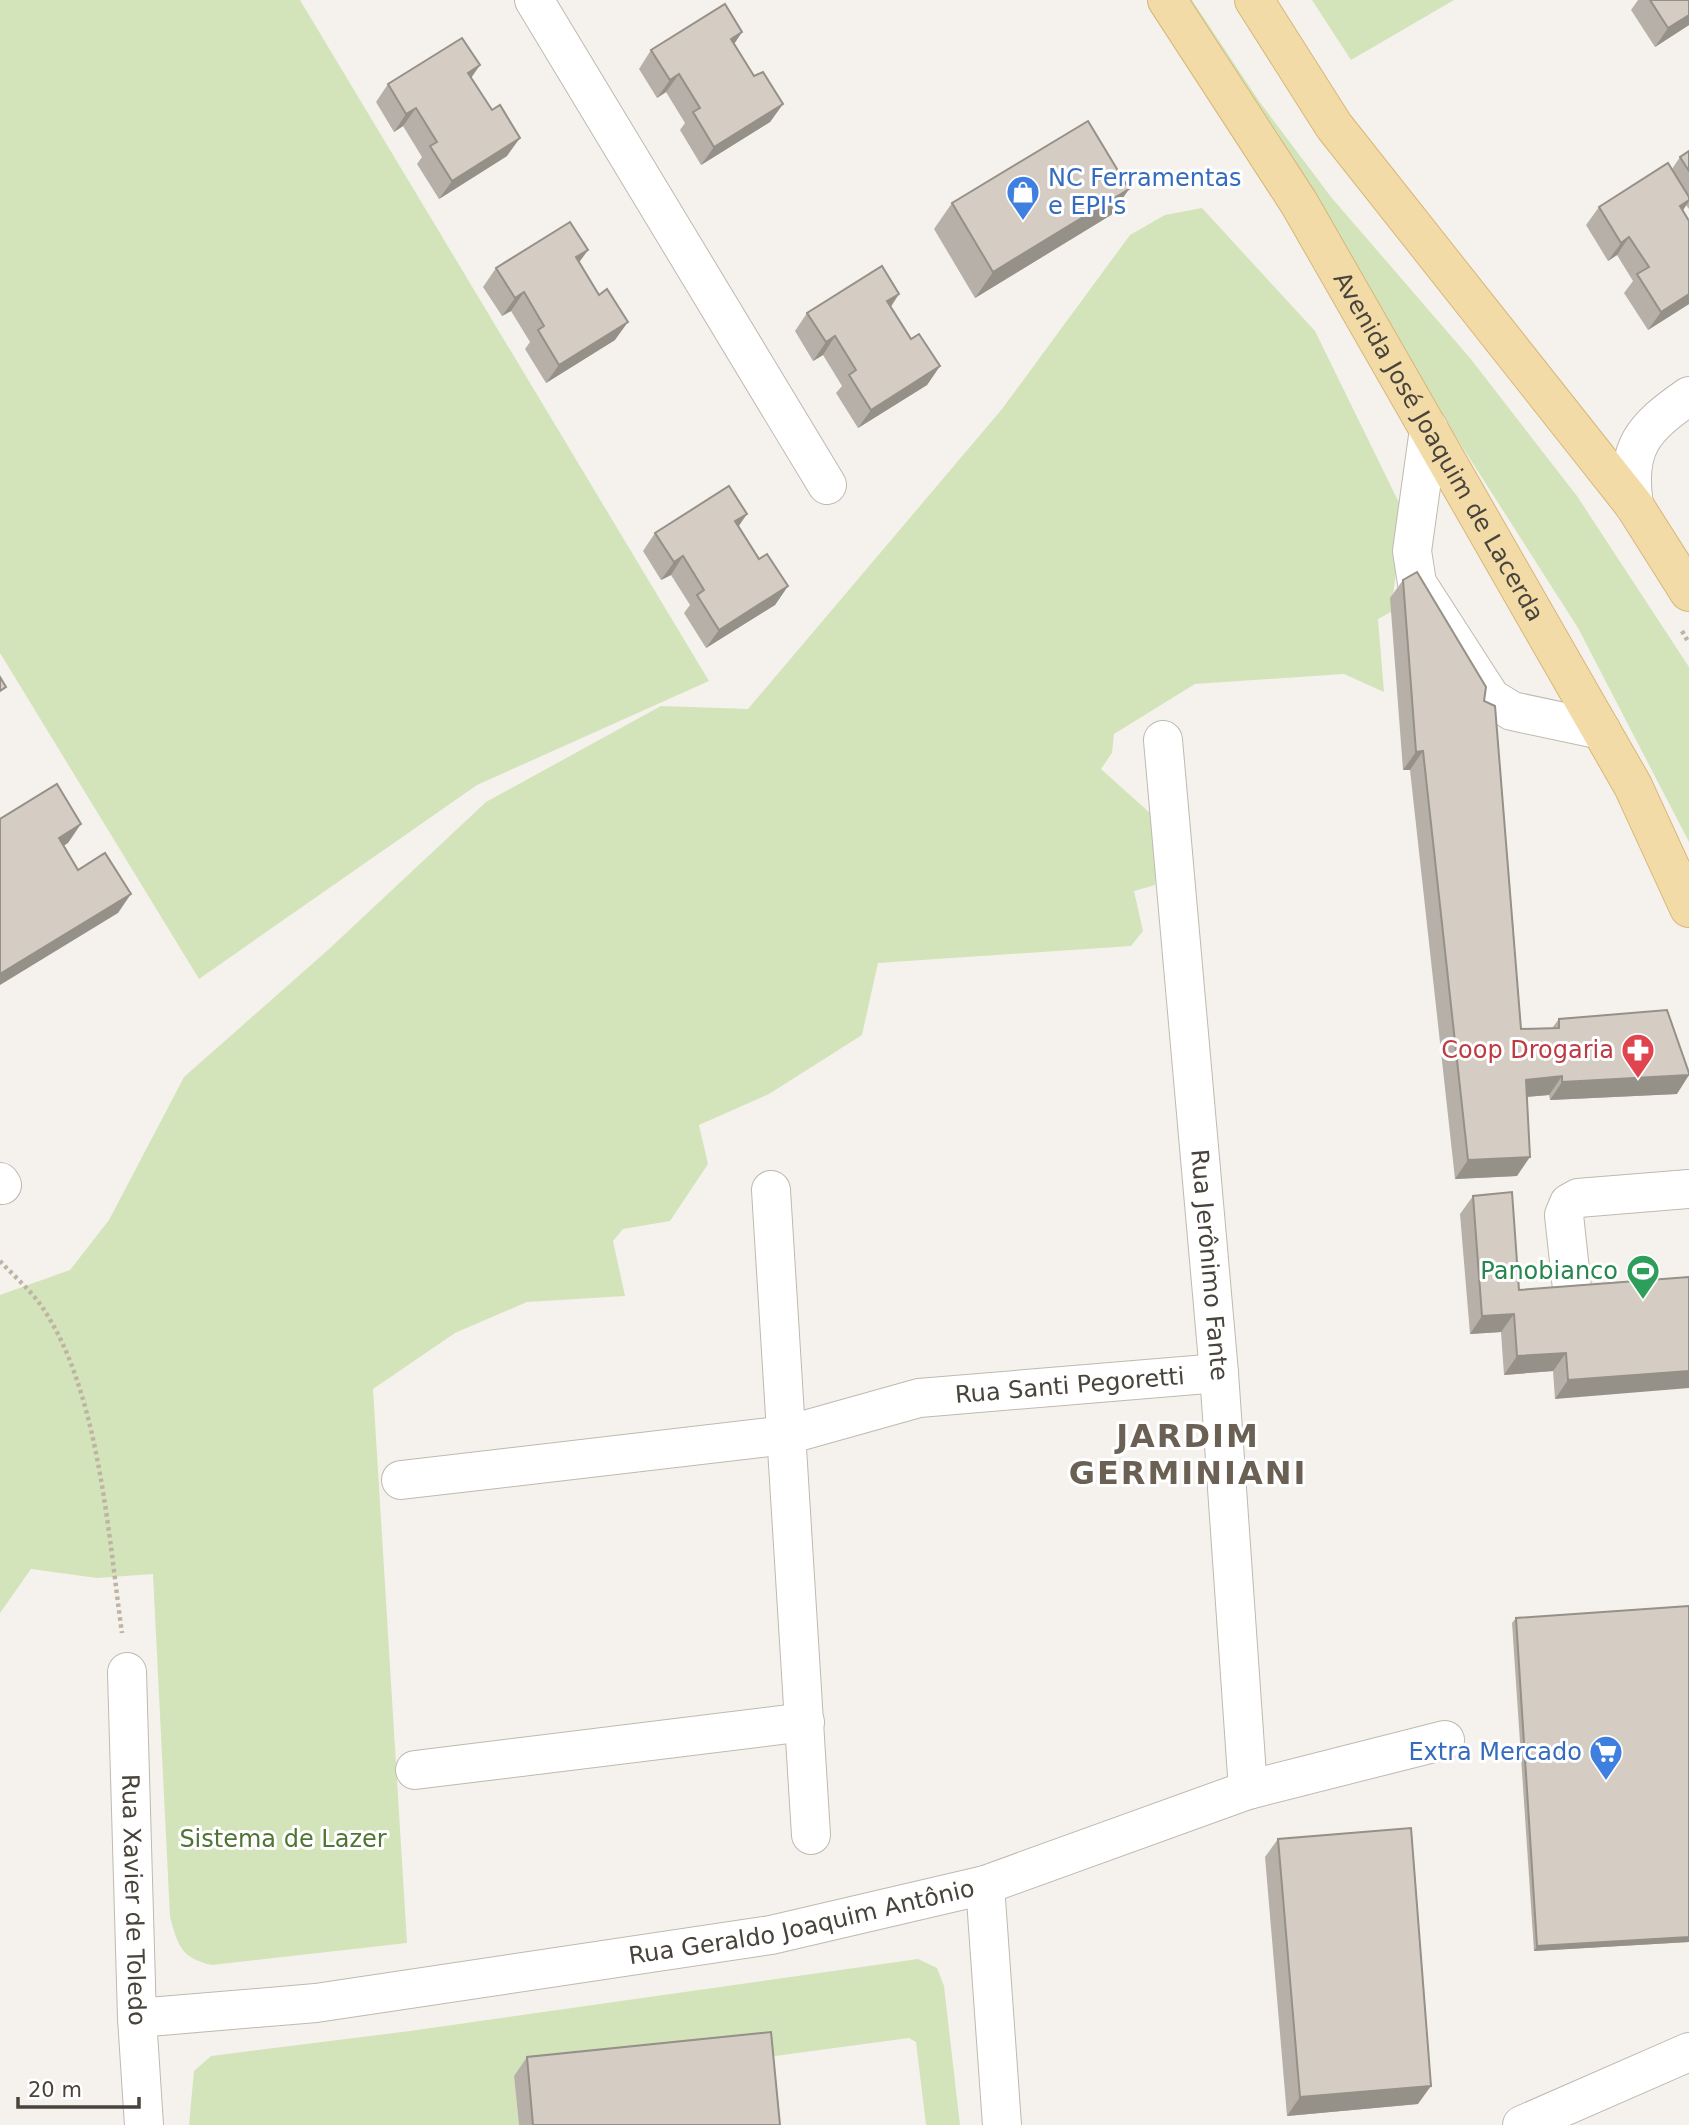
<svg xmlns="http://www.w3.org/2000/svg" width="1689" height="2125" viewBox="0 0 1689 2125" font-family="'DejaVu Sans',sans-serif">
  <style>
    .green { fill: #d3e4bb }
    .lines { fill: none; stroke-linecap: round; stroke-linejoin: round }
    .minor-casing { stroke: #bfb9b0; stroke-width: 40 }
    .major-casing { stroke: #d7b778; stroke-width: 40 }
    .path { stroke: #bfb4a3; stroke-width: 4.5; stroke-dasharray: 3.5 3.5; stroke-linecap: butt }
    .minor { stroke: #fff; stroke-width: 38 }
    .major { stroke: #f3dba7; stroke-width: 38 }
    .wall { fill: #b7b0a8 }
    .shaded-wall { fill: #959088 }
    .building { fill: #d5cdc3; stroke: #959088; stroke-width: 2 }
    .labels { text-anchor: middle; dominant-baseline: central; stroke-width: 6; stroke-linejoin: round; paint-order: stroke }
    .shop-label { font-size: 24px; fill: #366cbe; stroke: #fff; text-anchor: start }
    .street-label { font-size: 24px; fill: #48433b; stroke: #fff }
    .health-label { font-size: 24px; fill: #be3a42; stroke: #fff; text-anchor: end }
    .leisure-label { font-size: 24px; fill: #27864d; stroke: #fff; text-anchor: end }
    .park-label { font-size: 24px; fill: #4f7534; stroke: #fff }
    .district-label { font-size: 32px; font-weight: bold; letter-spacing: 2px; fill: #6a6053; stroke: #fff }
  </style>
  <rect width="100%" height="100%" fill="#f5f2ed"/>
  <g class="green">
    <polygon points="0,0 300,0 709,681 477,785 199,979 0,653"/>
    <polygon points="1177,0 1192,0 1259,101 1331,197 1470,358 1577,496 1689,667 1689,842 1578,628"/>
    <polygon points="1312,0 1454,0 1351,60"/>
    <path d="M1202,208L1315,331L1407,519L1397,564L1391,612L1378,619L1384,692L1344,674L1195,684L1114,734L1112,753L1101,769L1160,822L1155,885L1134,891L1143,931L1131,946L878,963L862,1035L769,1094L699,1125L708,1164L670,1221L623,1229L613,1241L625,1296L527,1302L455,1333L373,1389L407,1943L212,1965C181,1958 178,1946 170,1917L153,1574L97,1578L31,1569L0,1613V1295L70,1270L109,1220L184,1077L329,949L486,802L661,706L748,709L1002,409L1130,235L1165,215Z"/>
    <polygon points="918,1959 937,1968 944,1986 960,2125 926,2125 916,2042 909,2038 760,2058 514,2075 519,2125 189,2125 194,2071 211,2056 410,2031"/>
  </g>
  <g class="lines">
    <defs>
      <g id="minor">
        <polyline points="534,0 827,485"/>
        <polyline points="1429,429 1412,551 1417,583 1491,698 1512,711 1601,730"/>
        <path d="M1634,505C1625,447 1643,428 1689,396"/>
        <path id="s1" d="M1163,740L1219,1373L1248,1790"/>
        <polyline points="0,1182 2,1185"/>
        <polyline points="1689,1189 1578,1198 1569,1203 1564,1215 1573,1298 1587,1307 1689,1303"/>
        <polyline points="771,1190 811,1835"/>
        <path id="s2" d="M401,1480L787,1435L919,1398L1219,1373"/>
        <path id="s3" d="M127,1672L137,2018L144,2125"/>
        <polyline points="415,1770 805,1722"/>
        <polyline points="985,1885 1002,2125"/>
        <path id="s4" d="M137,2018L316,2003L771,1935L985,1885L1248,1790L1445,1740"/>
        <polyline points="1522,2125 1689,2052"/>
      </g>
      <g id="major">
        <path id="s5" d="M1167,0L1299,203L1633,786L1689,908"/>
        <polyline points="1254,0 1334,126 1634,505 1689,592"/>
      </g>
    </defs>
    <use href="#minor" class="minor-casing"/>
    <use href="#major" class="major-casing"/>
    <g class="path">
      <polyline points="1682,631 1689,643"/>
      <path d="M0,1261C13,1275 29,1289 40,1304C99,1387 108,1534 122,1633"/>
    </g>
    <use href="#minor" class="minor"/>
    <use href="#major" class="major"/>
  </g>
  <g class="wall">
    <polygon points="1638,0 1689,0 1689,25 1655,47 1631,10"/>
    <polygon points="742,32 734,44 754,76 783,104 770,122 701,165 680,130 685,123 666,92 657,98 639,69 651,50"/>
    <polygon points="480,65 471,77 507,156 439,199 417,164 422,157 403,126 394,132 376,102 388,84"/>
    <polygon points="1689,151 1689,209 1686,205 1682,211 1689,304 1648,330 1624,293 1633,281 1617,255 1608,261 1586,225 1599,207 1672,169 1680,157"/>
    <polygon points="1129,189 1111,215 975,298 934,229 952,203"/>
    <polygon points="588,250 579,262 615,340 546,383 525,349 530,342 511,311 502,316 483,287 496,268"/>
    <polygon points="899,294 891,307 911,339 940,366 927,385 858,428 836,393 842,386 823,355 813,361 795,331 807,313"/>
    <polygon points="747,514 738,526 759,559 788,586 775,605 706,648 684,613 690,605 671,575 661,580 643,551 655,533"/>
    <polygon points="1403,580 1484,701 1521,1029 1552,1028 1559,1019 1677,1094 1550,1100 1549,1095 1527,1097 1517,1176 1455,1179 1410,770 1403,770 1390,598"/>
    <polygon points="1473,1196 1519,1290 1689,1277 1555,1399 1553,1371 1504,1375 1501,1332 1470,1334 1460,1214"/>
    <polygon points="1516,1618 1689,1942 1534,1951 1512,1623"/>
    <polygon points="1278,1839 1418,2104 1287,2116 1265,1857"/>
    <polygon points="527,2057 780,2125 519,2125 514,2076"/>
  </g>
  <g class="shaded-wall">
    <polygon points="1689,15 1689,25 1655,47 1668,28"/>
    <polygon points="742,32 730,50 731,39"/>
    <polygon points="480,65 467,84 468,73"/>
    <polygon points="679,74 666,92 657,98 670,80"/>
    <polygon points="783,104 770,122 701,165 714,147"/>
    <polygon points="416,108 403,126 394,132 406,114"/>
    <polygon points="520,138 507,156 439,199 452,181"/>
    <polygon points="1129,189 1111,215 975,298 993,272"/>
    <polygon points="1689,200 1689,201 1678,218 1680,206"/>
    <polygon points="1629,237 1617,255 1608,261 1621,243"/>
    <polygon points="588,250 575,268 576,257"/>
    <polygon points="524,292 511,311 502,316 515,298"/>
    <polygon points="899,294 886,313 887,301"/>
    <polygon points="1689,294 1689,304 1648,330 1661,312"/>
    <polygon points="628,322 615,340 546,383 559,365"/>
    <polygon points="835,336 823,355 813,361 826,342"/>
    <polygon points="940,366 927,385 858,428 871,410"/>
    <polygon points="747,514 734,533 735,521"/>
    <polygon points="683,556 671,575 661,580 674,562"/>
    <polygon points="788,586 775,605 706,648 719,630"/>
    <polygon points="1423,751 1410,770 1403,770 1416,752"/>
    <polygon points="81,824 68,843 46,857 59,838"/>
    <polygon points="131,894 118,913 0,985 0,974"/>
    <polygon points="1689,1075 1677,1094 1550,1100 1562,1082"/>
    <polygon points="1562,1076 1549,1095 1513,1098 1526,1080"/>
    <polygon points="1530,1157 1517,1176 1455,1179 1468,1160"/>
    <polygon points="1514,1314 1501,1332 1470,1334 1482,1316"/>
    <polygon points="1566,1353 1553,1371 1504,1375 1517,1356"/>
    <polygon points="1689,1371 1689,1388 1555,1399 1568,1380"/>
    <polygon points="1689,1937 1689,1942 1534,1951 1537,1946"/>
    <polygon points="1431,2086 1418,2104 1287,2116 1300,2097"/>
  </g>
  <g class="building">
    <polygon points="1650,0 1689,0 1689,15 1668,28"/>
    <polygon points="725,4 742,32 731,39 754,76 763,72 783,104 714,147 693,112 700,108 679,74 670,80 651,50"/>
    <polygon points="462,38 480,65 468,73 492,110 500,105 520,138 452,181 430,146 437,142 416,108 406,114 388,84"/>
    <polygon points="1088,121 1129,189 993,272 952,203"/>
    <polygon points="1689,151 1689,171 1680,157"/>
    <polygon points="1668,163 1689,197 1689,200 1680,206 1689,221 1689,294 1661,312 1637,274 1649,267 1629,237 1621,243 1599,207"/>
    <polygon points="570,222 588,250 576,257 599,295 607,289 628,322 559,365 538,330 544,326 524,292 515,298 496,268"/>
    <polygon points="882,266 899,294 887,301 911,339 919,334 940,366 871,410 849,375 856,370 835,336 826,342 807,313"/>
    <polygon points="729,486 747,514 735,521 759,559 767,554 788,586 719,630 697,595 704,590 683,556 674,562 655,533"/>
    <polygon points="1417,572 1486,687 1484,701 1495,706 1521,1029 1559,1028 1559,1019 1667,1010 1689,1073 1689,1075 1562,1082 1562,1076 1526,1080 1530,1157 1468,1160 1423,751 1416,752 1403,580"/>
    <polygon points="0,677 6,687 0,691"/>
    <polygon points="57,784 81,824 59,838 78,870 105,853 131,894 0,974 0,819"/>
    <polygon points="1512,1192 1519,1290 1689,1277 1689,1371 1568,1380 1566,1353 1517,1356 1514,1314 1482,1316 1473,1196"/>
    <polygon points="1689,1606 1689,1937 1537,1946 1516,1618"/>
    <polygon points="1411,1828 1431,2086 1300,2097 1278,1839"/>
    <polygon points="771,2032 780,2125 533,2125 527,2057"/>
  </g>
  <defs>
    <symbol id="shop-pin" viewBox="-11 -11 22 30"><path d="M0 17L-7.5 6A9.5 9.5 0 1 1 7.5 6Z" fill="#3f7fe0" stroke="#fff"/><path d="M-5-2.5h2.3a2.7 3.5 0 0 1 5.4 0H5L5.5 6h-11ZM-1.5-2.5h3a1.5 2.3 0 0 0-3 0Z" fill="#fff"/></symbol>
    <symbol id="pharmacy-pin" viewBox="-11 -11 22 30"><path d="M0 17L-7.5 6A9.5 9.5 0 1 1 7.5 6Z" fill="#e0444e" stroke="#fff"/><path d="M-2-6h4v4h4v4h-4v4h-4v-4h-4v-4h4Z" fill="#fff"/></symbol>
    <symbol id="stadium-pin" viewBox="-11 -11 22 30"><path d="M0 17L-7.5 6A9.5 9.5 0 1 1 7.5 6Z" fill="#2e9e5b" stroke="#fff"/><path d="M0-5a6.5 5 0 1 0 0 10a6.5 5 0 1 0 0-10ZM-3.5-1.8h7v3.6h-7Z" fill="#fff"/></symbol>
    <symbol id="supermarket-pin" viewBox="-11 -11 22 30"><path d="M0 17L-7.5 6A9.5 9.5 0 1 1 7.5 6Z" fill="#3f7fe0" stroke="#fff"/><path d="M-6-5.5h2.5l.6 2H6L4.5 2H-2.5L-4.4-4H-6ZM-1.5 3.2a1.3 1.3 0 1 0 .1 0ZM3 3.2a1.3 1.3 0 1 0 .1 0Z" fill="#fff"/></symbol>
  </defs>
  <g fill-rule="evenodd">
    <use href="#shop-pin" x="1004" y="173" width="38" height="52"/>
    <use href="#pharmacy-pin" x="1619" y="1031" width="38" height="52"/>
    <use href="#stadium-pin" x="1624" y="1252" width="38" height="52"/>
    <use href="#supermarket-pin" x="1587" y="1733" width="38" height="52"/>
  </g>
  <g class="labels">
    <g class="shop-label">
      <text x="1048" y="178">NC Ferramentas<tspan x="1048" dy="28">e EPI's</tspan></text>
      <text x="1582" y="1752" text-anchor="end">Extra Mercado</text>
    </g>
    <g class="street-label">
      <text stroke="none"><textPath href="#s5" startOffset="523">Avenida José Joaquim de Lacerda</textPath></text>
      <text stroke="none"><textPath href="#s1" startOffset="527">Rua Jerônimo Fante</textPath></text>
      <text stroke="none"><textPath href="#s2" startOffset="677">Rua Santi Pegoretti</textPath></text>
      <text stroke="none"><textPath href="#s3" startOffset="228">Rua Xavier de Toledo</textPath></text>
      <text stroke="none"><textPath href="#s4" startOffset="672">Rua Geraldo Joaquim Antônio</textPath></text>
    </g>
    <g class="health-label">
      <text x="1614" y="1050">Coop Drogaria</text>
    </g>
    <g class="leisure-label">
      <text x="1618" y="1271">Panobianco</text>
    </g>
    <g class="park-label">
      <text x="283" y="1839">Sistema de Lazer</text>
    </g>
    <g class="district-label">
      <text x="1188" y="1436">JARDIM<tspan x="1188" dy="37">GERMINIANI</tspan></text>
    </g>
  </g>
  <path d="M18 2097v10h121v-10" fill="none" stroke="#48433b" stroke-width="3.5"/>
  <text x="28" y="2097" font-size="21" fill="#48433b" stroke="#ffffff" stroke-width="5" paint-order="stroke">20 m</text>
</svg>
